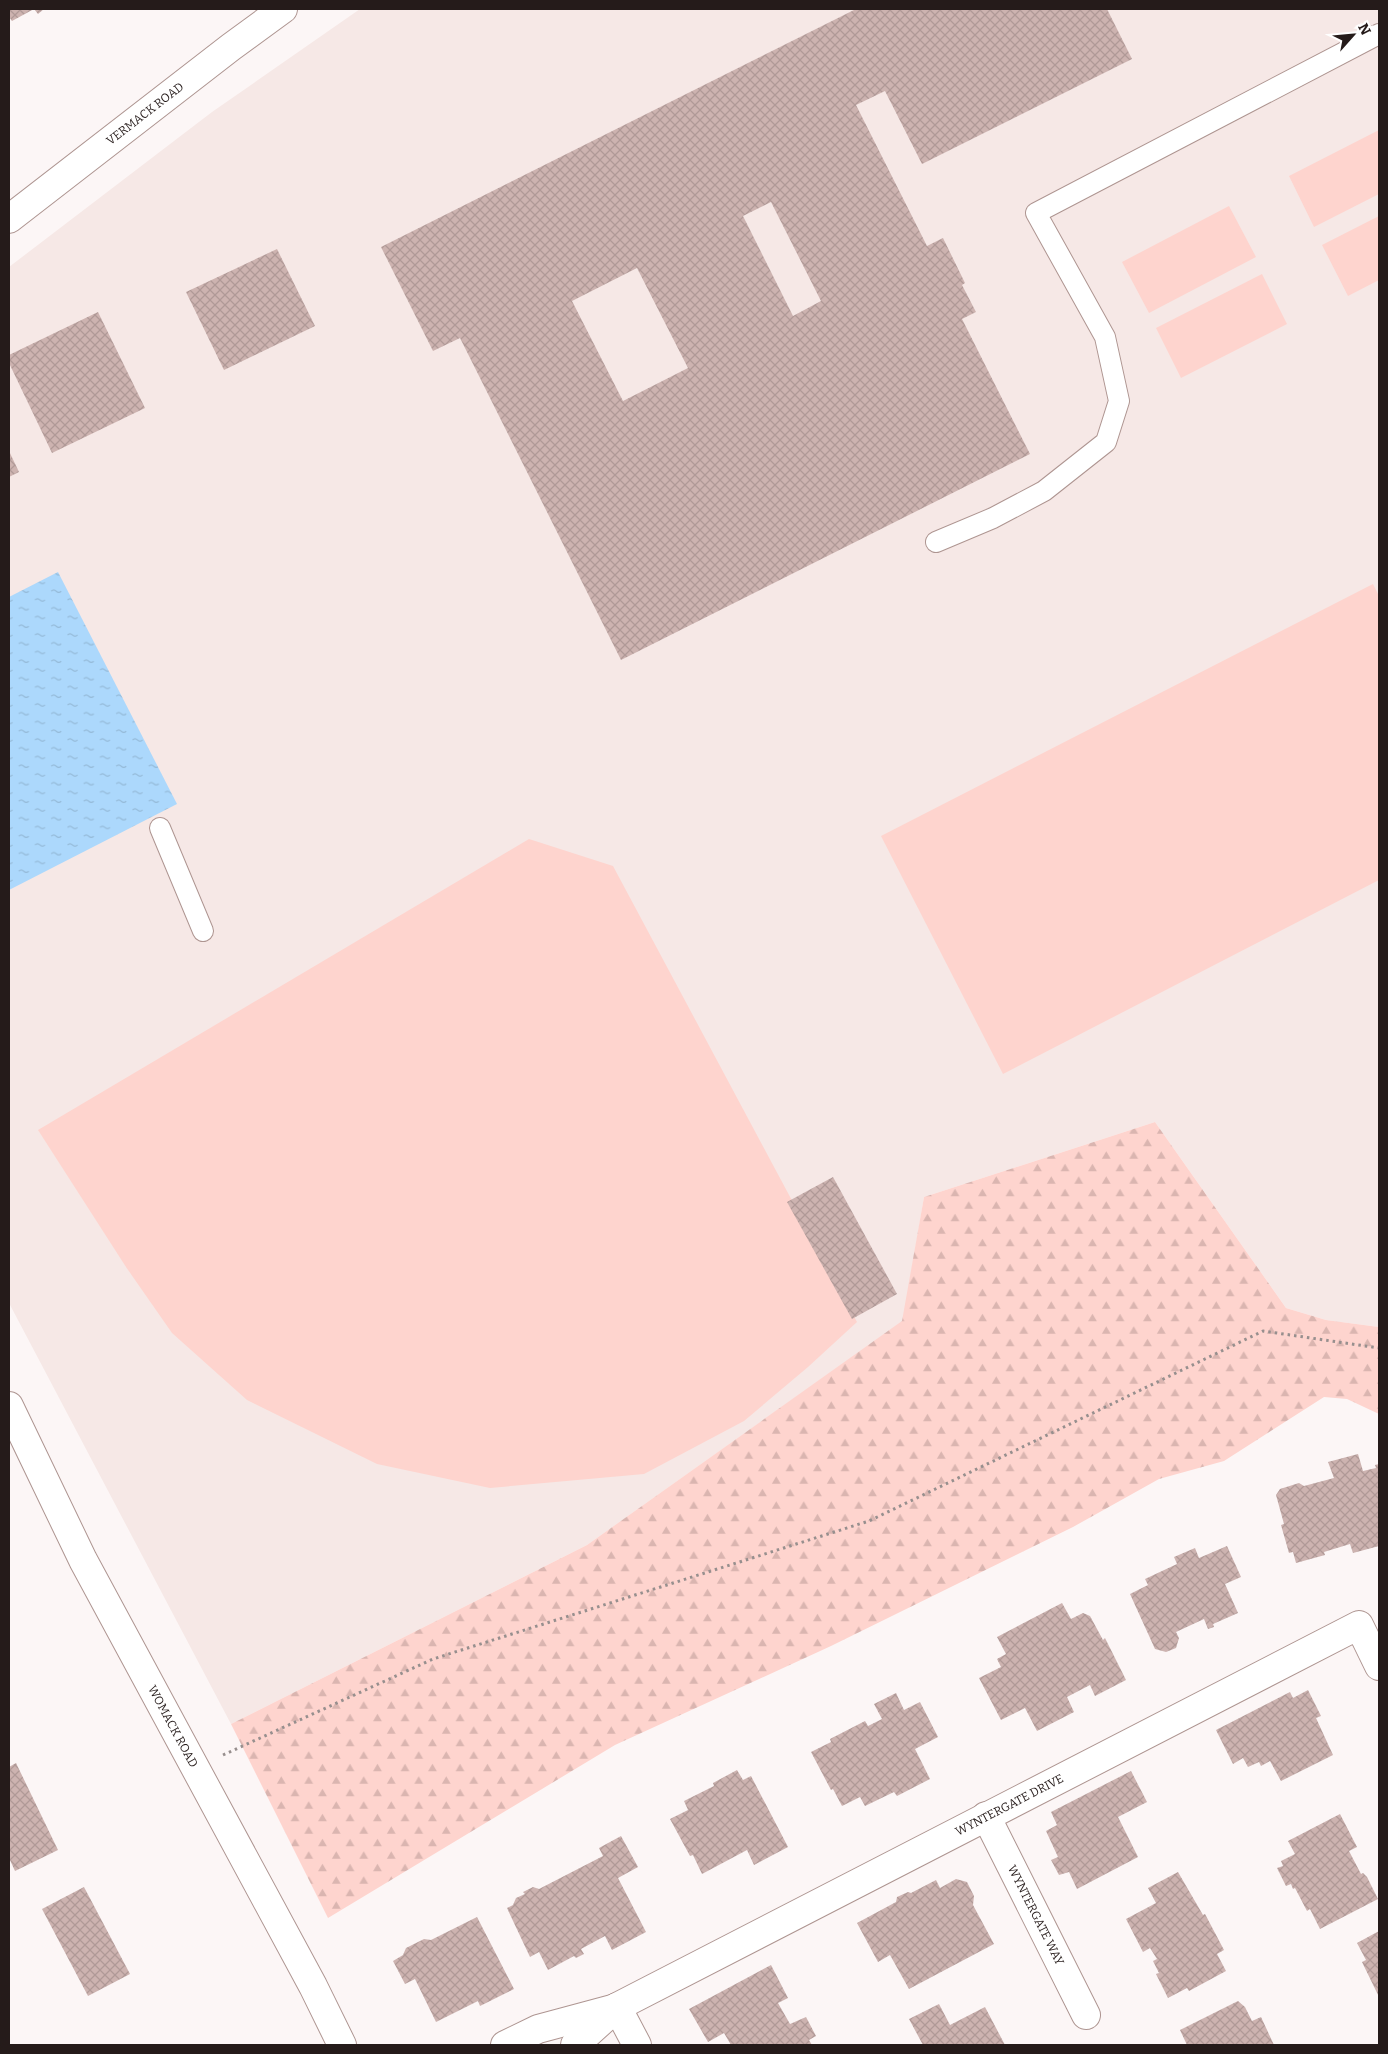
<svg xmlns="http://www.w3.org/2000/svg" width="1388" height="2054" viewBox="0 0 1388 2054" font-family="Bitter,serif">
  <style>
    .built { fill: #f6e8e6 }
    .green { fill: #fed4ce }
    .forest { fill: url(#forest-firs) }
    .water { fill: url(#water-ripples) }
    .building { fill: url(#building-cross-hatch); fill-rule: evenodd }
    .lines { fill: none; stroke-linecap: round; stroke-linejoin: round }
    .service-casing { stroke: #ae9591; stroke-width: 22 }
    .minor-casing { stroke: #ae9591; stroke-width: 30 }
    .tertiary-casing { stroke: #ae9591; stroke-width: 30 }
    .path { stroke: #978f8e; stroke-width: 3; stroke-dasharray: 2.5 4; stroke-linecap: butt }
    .service { stroke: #fff; stroke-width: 20 }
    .minor { stroke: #fff; stroke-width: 28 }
    .tertiary { stroke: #fff; stroke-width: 28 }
    .labels { text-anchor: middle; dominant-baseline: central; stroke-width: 5; stroke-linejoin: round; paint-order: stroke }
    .street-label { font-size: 12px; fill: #251b1a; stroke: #fff }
  </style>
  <defs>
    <pattern id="forest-firs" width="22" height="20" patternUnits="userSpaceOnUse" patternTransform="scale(1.25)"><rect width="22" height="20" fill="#fed4ce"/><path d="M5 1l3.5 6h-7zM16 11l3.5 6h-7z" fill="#dab5b0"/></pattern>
    <pattern id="water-ripples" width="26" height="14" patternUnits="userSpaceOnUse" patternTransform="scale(1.25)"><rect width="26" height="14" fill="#acd8fc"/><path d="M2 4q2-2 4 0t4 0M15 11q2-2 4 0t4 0" fill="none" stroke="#94b9d7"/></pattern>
    <pattern id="building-cross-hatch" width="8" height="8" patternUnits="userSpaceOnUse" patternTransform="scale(1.25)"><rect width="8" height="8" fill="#cdb3b0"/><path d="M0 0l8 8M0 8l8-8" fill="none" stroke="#b09997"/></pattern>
  </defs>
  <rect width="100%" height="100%" fill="#fcf6f6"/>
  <polygon class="built" points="360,9 1379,9 1379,1327 1326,1320 1286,1308 1155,1122 924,1197 903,1321 587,1545 231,1724 9,1303 9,267 212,112"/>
  <g class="green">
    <polygon points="1379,130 1379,194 1314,227 1289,176"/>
    <polygon points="1229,206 1256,257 1149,313 1122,262"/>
    <polygon points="1379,216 1379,280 1348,296 1322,245"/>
    <polygon points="1262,274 1287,324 1181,378 1156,328"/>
    <polygon points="1373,584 1379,596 1379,880 1003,1074 881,836"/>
    <polygon points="529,839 613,866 857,1322 808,1367 744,1421 644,1474 490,1488 377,1464 247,1400 172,1333 126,1267 38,1130"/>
  </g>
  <polygon class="forest" points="1155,1122 1286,1308 1326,1320 1379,1327 1379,1414 1347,1399 1324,1397 1224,1461 1159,1479 1073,1527 831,1646 615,1745 328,1918 231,1724 587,1545 902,1321 924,1197"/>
  <polygon class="water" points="58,572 177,804 9,890 9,597"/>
  <g class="building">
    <polygon points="9,9 44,9 38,14 34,9 12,21 9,17"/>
    <path d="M856,9H1107L1132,59L922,164L885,91L856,105L927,246L943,238L965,283L962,285L976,312L962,319L1030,454L621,660L460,338L433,351L381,247ZM771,202L821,301L793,316L743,216ZM637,268L688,368L623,401L572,301Z"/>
    <polygon points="277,249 315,326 224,370 186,292"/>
    <polygon points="98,312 145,408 52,453 9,363 9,355"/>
    <polygon points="9,451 19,472 9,477"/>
    <polygon points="833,1177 897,1294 852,1319 787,1202"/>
    <polygon points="1358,1454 1363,1471 1376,1468 1375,1465 1379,1464 1379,1546 1353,1553 1350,1544 1324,1552 1325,1555 1296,1563 1293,1552 1289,1553 1281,1525 1284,1524 1276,1495 1280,1489 1299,1483 1304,1486 1334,1478 1328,1462"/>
    <polygon points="1227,1546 1241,1577 1225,1584 1238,1613 1213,1624 1214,1627 1208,1629 1204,1619 1176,1632 1179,1638 1176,1648 1166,1652 1155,1649 1130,1594 1148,1585 1145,1579 1177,1564 1174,1557 1195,1548 1199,1558"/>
    <polygon points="1062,1603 1071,1619 1083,1613 1090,1616 1103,1640 1105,1638 1126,1680 1095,1696 1090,1685 1067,1697 1074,1712 1037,1731 1025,1708 1001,1720 979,1678 1001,1667 997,1659 1006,1654 997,1637"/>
    <polygon points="1308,1690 1321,1716 1316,1718 1333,1755 1281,1781 1270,1761 1261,1766 1259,1762 1248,1767 1243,1758 1233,1764 1216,1730 1290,1692 1293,1698"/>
    <polygon points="896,1693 904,1710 920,1702 938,1737 915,1749 930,1779 897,1796 894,1792 865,1806 860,1797 842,1806 833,1789 831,1790 811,1752 831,1742 830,1739 865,1721 868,1726 882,1719 874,1704"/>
    <polygon points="16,1763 58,1850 15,1871 9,1858 9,1767"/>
    <polygon points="737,1770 743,1780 751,1776 788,1847 754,1865 747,1850 702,1874 693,1855 690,1856 670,1819 688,1810 684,1801 714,1786 713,1783"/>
    <polygon points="1131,1771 1147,1802 1118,1817 1138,1857 1077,1889 1069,1872 1059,1875 1051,1860 1058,1857 1046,1831 1057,1825 1051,1812"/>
    <polygon points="1340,1814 1357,1847 1349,1851 1361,1874 1363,1873 1367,1877 1378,1899 1320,1929 1310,1909 1307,1911 1295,1888 1293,1889 1291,1884 1286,1886 1277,1868 1283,1866 1281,1861 1295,1854 1288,1841"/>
    <polygon points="621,1836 638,1867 618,1878 646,1932 612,1950 605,1936 581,1949 584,1954 576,1958 574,1956 548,1970 539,1952 530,1957 507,1908 513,1905 516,1898 525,1894 523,1892 533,1887 539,1889 603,1856 599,1848"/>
    <polygon points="1178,1872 1203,1915 1205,1914 1224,1950 1217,1954 1226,1971 1189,1991 1187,1988 1168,1998 1156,1974 1159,1973 1153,1961 1157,1959 1150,1948 1143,1952 1126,1919 1156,1903 1148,1888"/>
    <polygon points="956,1879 967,1882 974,1896 973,1905 994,1944 909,1989 890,1955 878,1962 857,1923 896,1902 897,1897 908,1892 911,1893 936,1880 940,1888"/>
    <polygon points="84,1887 130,1974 88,1996 42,1909"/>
    <polygon points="477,1917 514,1989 480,2006 478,2001 436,2022 415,1979 405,1984 393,1961 403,1955 406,1948 424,1939 431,1940"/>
    <polygon points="1379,1931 1379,1997 1362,1962 1366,1960 1357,1943"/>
    <polygon points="771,1965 788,1998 778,2003 790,2024 806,2017 816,2036 809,2040 812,2045 731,2045 724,2033 708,2042 689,2009"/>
    <polygon points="1238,2001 1245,2007 1252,2021 1261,2017 1274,2045 1187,2045 1180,2030"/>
    <polygon points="939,2004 950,2025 985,2007 1005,2045 923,2045 909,2019"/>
  </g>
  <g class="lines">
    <defs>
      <g id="service">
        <polyline points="936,542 993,518 1044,491 1106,442 1119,401 1105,337 1036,213 1379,34"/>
        <polyline points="160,828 203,931"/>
      </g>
      <g id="minor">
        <path id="s1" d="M9,219L231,47L283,9"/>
        <path id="s2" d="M986,1816L1086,2015"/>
        <polyline points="617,2007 637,2045"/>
        <polyline points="505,2045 538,2029 616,2008"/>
        <path id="s3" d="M575,2045L617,2007L1359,1625L1379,1666"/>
      </g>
      <g id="tertiary">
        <path id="s4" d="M9,1406L83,1560L313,1986L342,2045"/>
      </g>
    </defs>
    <use href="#service" class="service-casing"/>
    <use href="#minor" class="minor-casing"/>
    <use href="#tertiary" class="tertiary-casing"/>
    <polyline class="path" points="223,1755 433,1659 869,1521 1263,1331 1379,1348"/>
    <use href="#service" class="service"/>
    <use href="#minor" class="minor"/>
    <use href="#tertiary" class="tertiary"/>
  </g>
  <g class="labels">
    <g class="street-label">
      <text stroke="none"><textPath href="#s1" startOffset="172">VERMACK ROAD</textPath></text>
      <text stroke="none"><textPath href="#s4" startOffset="360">WOMACK ROAD</textPath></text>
      <text stroke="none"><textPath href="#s3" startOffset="498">WYNTERGATE DRIVE</textPath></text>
      <text stroke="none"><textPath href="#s2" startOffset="111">WYNTERGATE WAY</textPath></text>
    </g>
  </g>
  <rect width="1388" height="2054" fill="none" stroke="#251b1a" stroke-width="20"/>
  <g transform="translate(1353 35) rotate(63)" stroke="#ffffff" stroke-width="4" paint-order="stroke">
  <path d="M0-4L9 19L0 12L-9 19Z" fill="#251b1a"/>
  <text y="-8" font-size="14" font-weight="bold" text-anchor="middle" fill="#251b1a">N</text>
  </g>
</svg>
